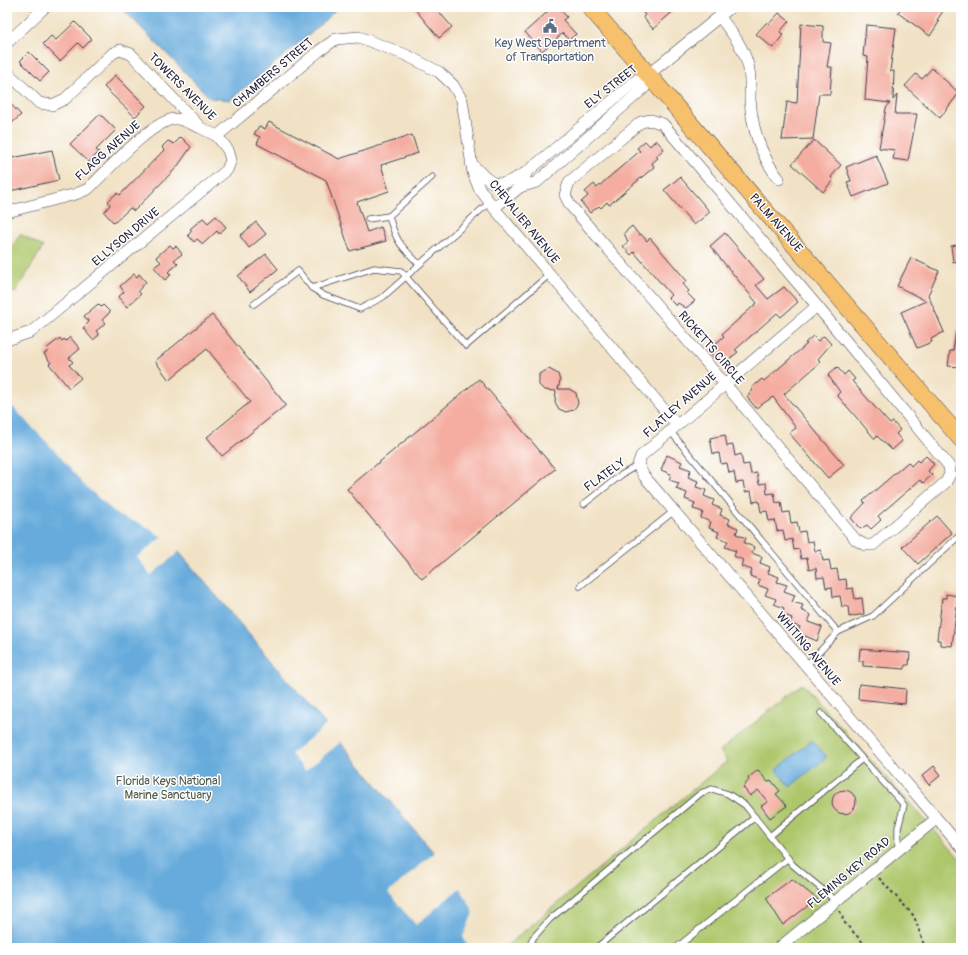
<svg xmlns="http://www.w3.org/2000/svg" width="968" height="955" viewBox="0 0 968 955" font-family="Pangolin,sans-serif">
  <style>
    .green { fill: #aec76c; stroke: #687454 }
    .water { fill: #66abdc; stroke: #44668c }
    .pier { fill: #f1e2c5 }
    .building { fill: #f4ada0 }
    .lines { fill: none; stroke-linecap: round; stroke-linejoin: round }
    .service-casing { stroke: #413f50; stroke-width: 7 }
    .minor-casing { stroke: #413f50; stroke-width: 12 }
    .primary-casing { stroke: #413f50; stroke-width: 18 }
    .path { stroke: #413f50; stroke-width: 2; stroke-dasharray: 3 3; stroke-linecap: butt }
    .service { stroke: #fff; stroke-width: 5.5 }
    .minor { stroke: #fff; stroke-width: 11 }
    .primary { stroke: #f7c06c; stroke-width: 17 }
    .labels { text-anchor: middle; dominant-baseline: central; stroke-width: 3; stroke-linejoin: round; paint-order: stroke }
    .service-label { font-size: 12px; fill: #4e5e75; stroke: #fff }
    .street-label { font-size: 12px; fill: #22223b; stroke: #fff }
    .park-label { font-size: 12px; fill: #535c4c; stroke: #fff }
  </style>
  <rect width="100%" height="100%" fill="#fff"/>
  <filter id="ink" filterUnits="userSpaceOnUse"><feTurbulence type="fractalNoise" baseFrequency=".025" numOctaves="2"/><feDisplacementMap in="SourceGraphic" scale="8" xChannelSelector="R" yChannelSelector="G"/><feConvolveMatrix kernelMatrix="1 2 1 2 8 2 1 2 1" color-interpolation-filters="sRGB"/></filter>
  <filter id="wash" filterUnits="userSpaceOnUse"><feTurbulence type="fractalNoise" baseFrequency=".012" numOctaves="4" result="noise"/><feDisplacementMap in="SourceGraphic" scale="16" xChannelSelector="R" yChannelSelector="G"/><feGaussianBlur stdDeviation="0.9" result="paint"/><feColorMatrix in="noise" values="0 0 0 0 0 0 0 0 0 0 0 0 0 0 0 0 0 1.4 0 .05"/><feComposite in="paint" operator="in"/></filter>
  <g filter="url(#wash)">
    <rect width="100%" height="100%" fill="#f1e2c5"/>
    <g class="green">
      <polygon points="20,234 43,247 15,293 7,289 7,256"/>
      <polygon points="802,684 961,860 961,948 504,948 727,761 720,751"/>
    </g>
    <g class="water">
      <polygon points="121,7 338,7 316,29 230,100 210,98"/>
      <polygon points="7,391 91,487 115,509 141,520 162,537 176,554 179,552 326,725 321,728 336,745 340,742 434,853 429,857 457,890 462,886 478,909 468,933 472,945 477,948 7,948"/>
      <polygon points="812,740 827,757 790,787 776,770"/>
    </g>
    <g class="pier">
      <polygon points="7,389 92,486 116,507 142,518 166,533 165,537 176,551 180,551 151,575 137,557 162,537 142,524 119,516 84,485 57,453 7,401"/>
      <polygon points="327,724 324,729 336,743 342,741 305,771 291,754"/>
      <polygon points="436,851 436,854 432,857 457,888 464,884 480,909 470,933 474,943 479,948 469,948 463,937 473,913 470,905 460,888 416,925 388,893"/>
    </g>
    <g id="blocks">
      <g class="building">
        <polygon points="413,7 435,7 452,27 439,38"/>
        <polygon points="553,7 558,7 567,17 563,20 576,34 569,40 563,33 542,51 525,32"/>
        <polygon points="638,7 678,7 653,29 643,17 645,15"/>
        <polygon points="901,7 946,7 937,20 939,22 930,36 898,13"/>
        <polygon points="779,13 789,21 780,32 783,35 773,48 756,34 767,22 769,24"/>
        <polygon points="75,22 92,39 83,48 78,43 60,61 43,44 51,36 56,40"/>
        <polygon points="801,24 823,26 823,42 831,43 827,67 832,67 830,94 819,94 813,139 782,140 787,102 797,103"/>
        <polygon points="866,25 896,28 890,71 894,71 893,100 897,95 895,114 917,114 908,161 893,159 895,150 879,148 886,108 890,103 865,100 868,57 863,56"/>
        <polygon points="29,52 49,72 40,81 20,61"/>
        <polygon points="932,68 959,93 940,118 905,86 916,74 922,79"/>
        <polygon points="115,75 146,106 135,117 104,87"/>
        <polygon points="7,100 21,115 7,127"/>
        <polygon points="100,114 116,130 96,150 99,152 89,162 70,144"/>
        <polygon points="269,122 339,159 412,135 418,153 381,165 389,191 357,202 367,232 381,227 386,241 350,251 326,180 257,144 260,137 254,134 259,126 265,129"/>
        <polygon points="181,137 191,147 177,167 134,211 130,208 114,223 104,212 110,205 108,201 117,193 120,195 164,150 162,147 168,141 174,144"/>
        <polygon points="656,140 664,149 656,156 658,158 652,163 654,167 609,205 607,202 601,208 599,206 590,213 581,202 588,196 585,192 594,184 597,188 608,178 640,151 637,148 645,141 650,146"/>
        <polygon points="814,140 841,165 831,177 833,180 823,192 792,164"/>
        <polygon points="52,150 59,180 10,191 7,176 7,159"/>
        <polygon points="876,155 888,183 853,197 847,182 851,181 846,167"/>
        <polygon points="680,177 710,212 694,225 664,190"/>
        <polygon points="216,216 226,227 219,234 217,231 203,244 197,239 194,242 188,235 192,231 190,229 203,218 208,223"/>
        <polygon points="256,222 266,234 249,248 240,236"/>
        <polygon points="632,226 639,235 641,234 647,241 650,238 687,281 683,284 689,291 687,293 695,301 686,308 678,303 676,306 668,298 671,295 634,252 631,255 623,246 628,242 624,233"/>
        <polygon points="725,233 764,279 756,285 768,299 784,287 798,302 781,317 777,313 735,350 738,352 728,360 724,355 717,361 708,351 724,336 722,334 757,303 710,246"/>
        <polygon points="961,244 961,260 953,262 951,246"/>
        <polygon points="170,245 173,248 176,246 182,254 174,260 178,264 168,272 171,275 165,280 154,267 161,262 156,257"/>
        <polygon points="266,254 278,269 250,292 238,276"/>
        <polygon points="911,258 939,271 928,295 944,332 931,339 932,342 917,348 901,312 926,301 897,286"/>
        <polygon points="134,274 137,277 139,274 146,282 138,291 141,294 127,307 118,297 124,292 120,286"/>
        <polygon points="98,304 101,307 103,305 110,312 102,320 106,323 96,331 99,335 93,340 83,328 89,322 84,316"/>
        <polygon points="212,315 286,405 222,456 207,437 250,402 207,349 169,380 155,361"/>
        <polygon points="956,331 961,331 961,367 948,366 950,351 953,351"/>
        <polygon points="813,336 818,341 824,336 831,344 818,359 821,362 784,394 844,465 828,478 789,433 796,428 773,397 756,408 747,397 753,390 751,388 762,379 764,381 807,344 805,343"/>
        <polygon points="70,337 80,349 69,358 73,362 69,365 81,378 69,388 49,364 51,363 44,354 48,351 46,349 60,338 62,341 64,339 66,341"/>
        <polygon points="837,367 844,375 848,371 855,379 852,381 880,413 890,424 893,422 900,430 896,434 902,441 892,450 877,436 875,439 837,395 840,392 828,375"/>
        <polygon points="549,369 558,374 560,381 558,389 569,389 576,393 578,404 573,410 566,412 559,409 555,402 556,391 544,390 539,385 539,374"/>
        <polygon points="479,379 555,469 422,579 347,489"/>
        <polygon points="725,435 727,446 733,445 735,456 741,454 743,465 749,464 751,474 757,473 759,484 766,483 767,494 774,493 776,503 781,502 783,513 789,512 791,523 797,522 799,532 805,531 807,542 813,541 815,551 821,550 823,561 829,560 831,570 837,569 839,580 846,579 847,589 853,588 855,599 862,598 864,614 849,617 848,606 842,607 840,596 833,597 832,587 826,588 824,577 817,578 816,568 809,570 807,558 801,559 799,549 794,550 792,539 785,541 783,530 777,531 775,520 769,521 767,511 761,512 759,501 753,502 751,491 745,492 743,482 736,483 734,472 729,473 727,463 721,464 719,453 713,454 710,438"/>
        <polygon points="667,455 682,462 680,466 691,470 688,477 698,481 696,487 706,490 704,496 714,500 712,505 722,509 720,515 730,519 728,524 738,528 736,534 746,538 744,543 754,547 752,553 762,557 760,563 770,567 768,573 779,577 777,582 787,585 784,591 795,595 792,602 803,605 801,610 811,615 808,622 822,627 817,641 798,633 800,627 790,624 792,618 782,614 784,608 774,604 776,599 765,595 768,589 758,585 760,580 750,576 752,570 741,566 743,560 734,556 736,551 725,547 728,541 717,537 719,532 709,528 711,522 701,518 703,512 693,509 695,503 685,499 687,493 676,489 679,483 669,480 671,474 661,470"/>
        <polygon points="926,456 934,464 928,471 932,475 923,483 920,480 878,516 881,520 871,529 867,525 860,529 851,518 865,503 863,501 908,462 911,466 917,460 919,462"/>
        <polygon points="937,516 952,533 918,564 902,547"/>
        <polygon points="946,594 958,596 952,646 940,645 940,640 937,640 942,598 946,598"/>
        <polygon points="860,649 910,653 909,665 905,665 905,669 863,666 863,661 859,661"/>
        <polygon points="859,684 906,689 905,704 858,699"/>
        <polygon points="934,766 941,775 929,785 922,776"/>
        <polygon points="758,770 768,782 771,780 780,791 776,794 787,806 770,818 761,806 768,802 758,790 750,796 743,787 749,780 748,778"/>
        <circle cx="844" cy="802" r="12"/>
        <polygon points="792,879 817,899 783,925 766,898"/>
      </g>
    </g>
  </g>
  <g filter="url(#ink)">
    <use href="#blocks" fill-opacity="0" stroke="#413f50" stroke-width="1"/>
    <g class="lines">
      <defs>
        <g id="service">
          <polyline points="368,219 389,216"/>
          <path d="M419,264C401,246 396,242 389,216L432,177"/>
          <polyline points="312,288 323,295 360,309 383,297 490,202"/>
          <polyline points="254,304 298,271 312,288 374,268 401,271 466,346 550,274"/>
          <polyline points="670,431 838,632"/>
          <polyline points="584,504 621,475 638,465"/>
          <polyline points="580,586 674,511"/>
          <polyline points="806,666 838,632 873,616 961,534"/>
          <polyline points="821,713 904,805 898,828 898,850"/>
          <polyline points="770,836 862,759"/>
          <polyline points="529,948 533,938 550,919 701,793 712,789 728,794 745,805 793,865 836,901"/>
          <polyline points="596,948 755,817"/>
          <polyline points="676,948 788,858"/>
        </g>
        <g id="minor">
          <path d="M720,17C731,32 743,46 748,65C751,75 750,88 750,99C752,129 760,155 779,179"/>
          <polyline points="7,43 45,7"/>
          <polyline points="7,72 39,103 52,105 65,99 113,53 120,50 131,54 201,128 217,136 228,150 231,160 227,170 31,332 7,340"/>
          <polygon points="651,120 663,124 817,306 949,466 950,474 946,482 873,545 865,545 856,540 725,384 570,205 565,195 569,182 641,122"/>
          <polyline points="217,136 319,51 336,39 359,37 406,55 439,72 453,85 462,100 473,173 479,188 494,208 677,425"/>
          <path d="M471,163C495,189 497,189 527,172"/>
          <polyline points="520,187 527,172 638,79 649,74 731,7"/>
          <polyline points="494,208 520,187 537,182 645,87 649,74"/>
          <path d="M7,212L76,194L88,189C105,173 154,118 176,119C183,119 193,125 199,127"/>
          <polyline points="817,306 641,456 638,465 644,476 961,847"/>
          <polyline points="779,948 936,819"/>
        </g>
        <polyline id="primary" points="590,7 961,439"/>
      </defs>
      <use href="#service" class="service-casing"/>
      <use href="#minor" class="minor-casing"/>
      <use href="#primary" class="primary-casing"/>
      <g class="path">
        <polyline points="879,878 914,916 925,948"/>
        <polyline points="840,911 844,922 868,948"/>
      </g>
      <use href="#service" class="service"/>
      <use href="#minor" class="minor"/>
      <use href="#primary" class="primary"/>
    </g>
  </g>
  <defs>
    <symbol id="civic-bare" viewBox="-9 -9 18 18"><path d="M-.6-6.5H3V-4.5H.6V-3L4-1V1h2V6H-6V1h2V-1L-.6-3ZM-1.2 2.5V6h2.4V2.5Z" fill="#5c6f8a" stroke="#fff" stroke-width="2.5" paint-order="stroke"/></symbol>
  </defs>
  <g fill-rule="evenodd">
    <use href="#civic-bare" x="540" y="16" width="20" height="20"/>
  </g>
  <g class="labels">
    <g class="service-label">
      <text x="550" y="43">Key West Department<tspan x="550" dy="14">of Transportation</tspan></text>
    </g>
    <g class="street-label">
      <text transform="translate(273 73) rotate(-40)">CHAMBERS STREET</text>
      <text transform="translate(182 87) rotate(45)">TOWERS AVENUE</text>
      <text transform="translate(611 87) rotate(-38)">ELY STREET</text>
      <text transform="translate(108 151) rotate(-42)">FLAGG AVENUE</text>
      <text transform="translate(524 222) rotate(51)">CHEVALIER AVENUE</text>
      <text transform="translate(776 223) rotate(49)">PALM AVENUE</text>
      <text transform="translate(126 237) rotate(-40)">ELLYSON DRIVE</text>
      <text transform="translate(711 348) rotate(49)">RICKETTS CIRCLE</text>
      <text transform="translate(680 405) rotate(-41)">FLATLEY AVENUE</text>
      <text transform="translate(605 475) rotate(-36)">FLATELY</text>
      <text transform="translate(808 649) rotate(50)">WHITING AVENUE</text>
      <text transform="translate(849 873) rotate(-40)">FLEMING KEY ROAD</text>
    </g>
    <g class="park-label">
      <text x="168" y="781">Florida Keys National<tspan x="168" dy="14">Marine Sanctuary</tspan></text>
    </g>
  </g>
  <rect width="968" height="955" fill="none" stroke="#fff" stroke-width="24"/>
</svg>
